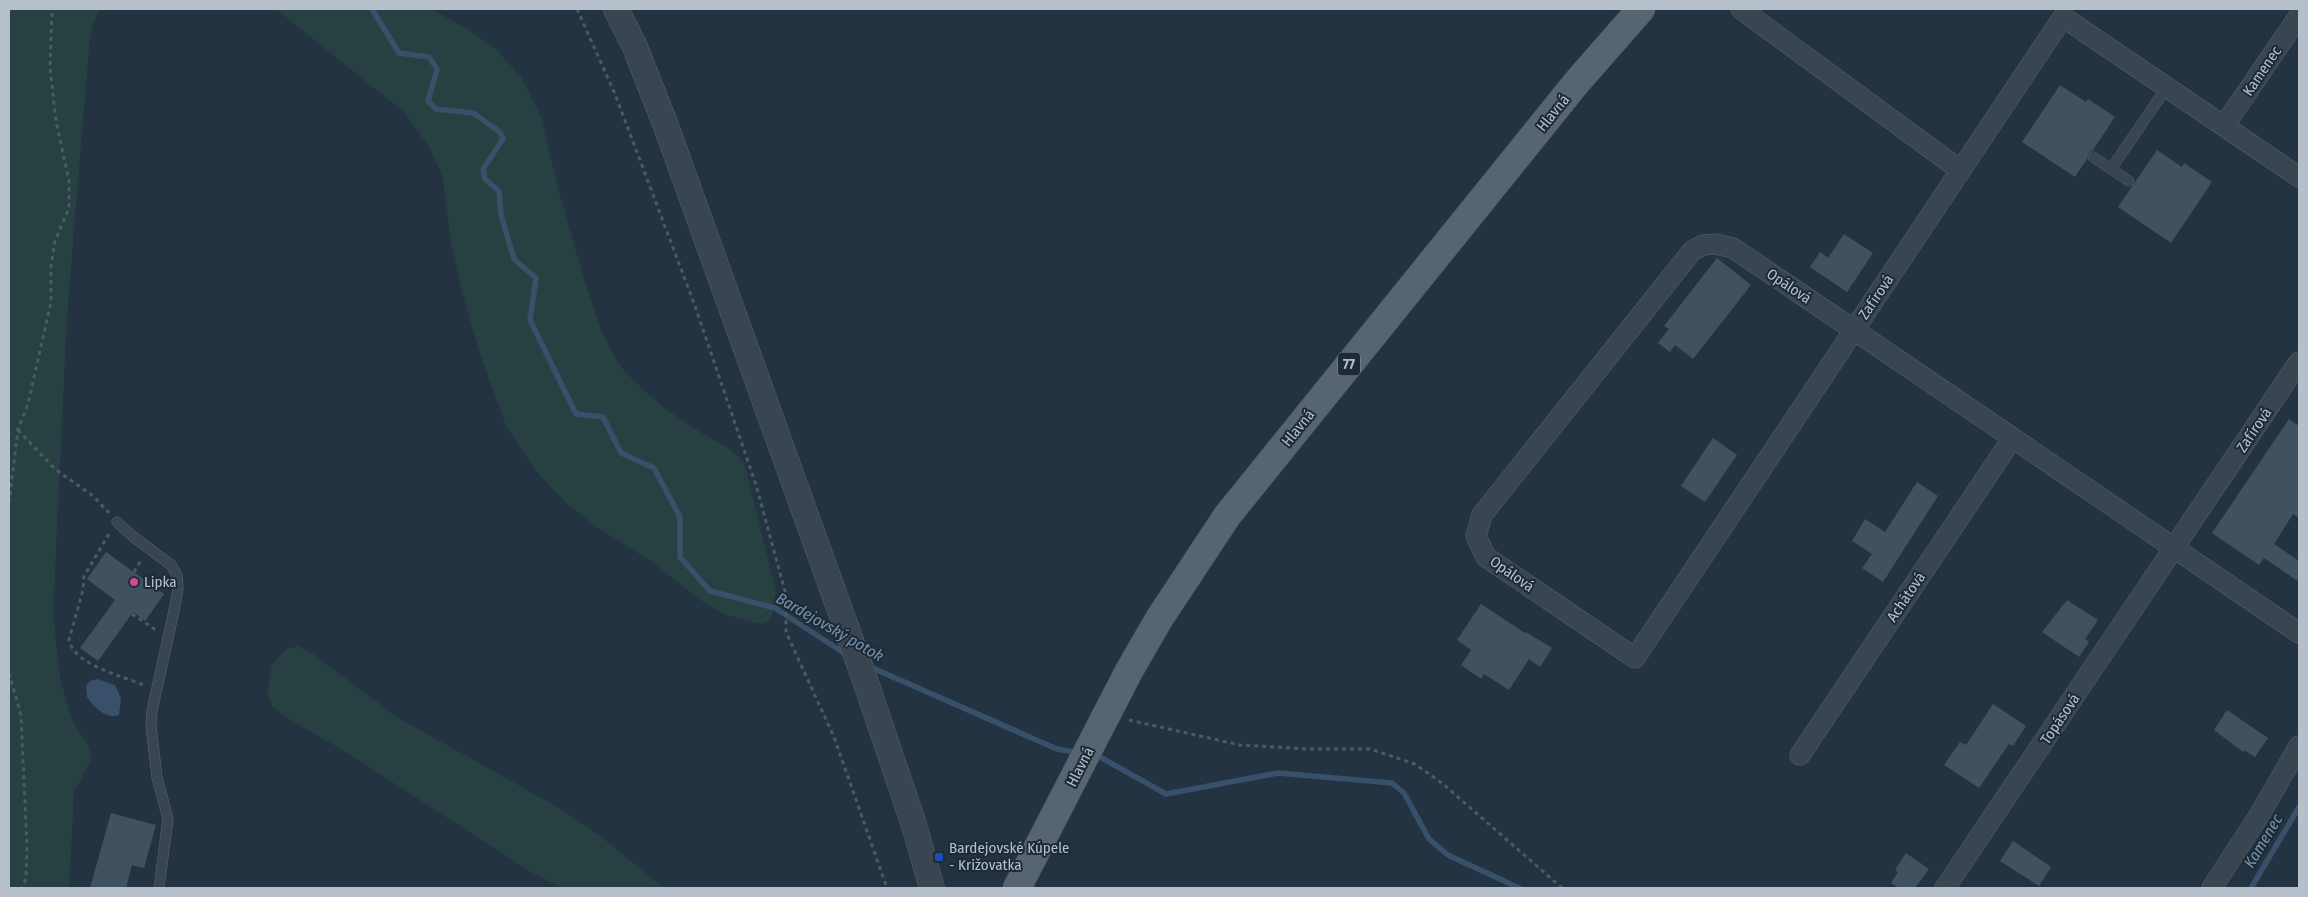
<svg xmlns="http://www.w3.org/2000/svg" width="2308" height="897" viewBox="0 0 2308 897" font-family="'Fira Sans Condensed',sans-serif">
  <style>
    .green { fill: #274142 }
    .water { fill: #385069 }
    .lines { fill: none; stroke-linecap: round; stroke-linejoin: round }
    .stream { stroke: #385069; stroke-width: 5.5 }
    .building { fill: #405260 }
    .service-casing { stroke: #57636e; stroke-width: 11 }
    .minor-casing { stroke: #57636e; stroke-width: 21 }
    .tertiary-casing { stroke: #57636e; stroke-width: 26 }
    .primary-casing { stroke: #424e5a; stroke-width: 29 }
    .path { stroke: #455e5f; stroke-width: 3; stroke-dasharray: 4 4; stroke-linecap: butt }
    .service { stroke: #394551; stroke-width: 10 }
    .minor { stroke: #394551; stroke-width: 20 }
    .tertiary { stroke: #394551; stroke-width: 25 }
    .primary { stroke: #576471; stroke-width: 28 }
    .hotel-dot { fill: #d1479c; stroke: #1e2a36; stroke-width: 2 }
    .transit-dot { fill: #1a4fb4; stroke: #1e2a36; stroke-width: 2 }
    .labels { text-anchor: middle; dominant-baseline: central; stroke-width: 4; stroke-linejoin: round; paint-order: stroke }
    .shield { fill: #1e2a36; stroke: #88939e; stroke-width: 1 }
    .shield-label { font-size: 14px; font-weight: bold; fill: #b5c0cb }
    .street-label { font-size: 15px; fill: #b5c0cb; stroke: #1e2a36 }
    .poi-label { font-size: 15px; fill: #b5c0cb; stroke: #1e2a36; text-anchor: start }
    .water-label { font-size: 16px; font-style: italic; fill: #7493af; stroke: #1e2a36 }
  </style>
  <rect width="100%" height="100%" fill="#243341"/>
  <g class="green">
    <polygon points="9,9 100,9 92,27 89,48 67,316 53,613 60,679 72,720 89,747 91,760 74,792 69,888 9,888"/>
    <polygon points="276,9 431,9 466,28 496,49 521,77 541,117 560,195 583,275 601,330 617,362 633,380 664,408 703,434 727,447 743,461 747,473 776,592 772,615 768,622 762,624 726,615 700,600 654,563 598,528 568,505 536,471 506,426 480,354 462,292 451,244 443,178 429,147 405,113"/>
    <polygon points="298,646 313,654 397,717 561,809 599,835 664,888 563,888 531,872 349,754 289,719 273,707 267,693 272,665 286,649"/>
  </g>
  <path class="water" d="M97,679L115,685L121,698L119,715C107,720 93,707 87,697L86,686L90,681Z"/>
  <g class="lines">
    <g class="stream">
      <polyline points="372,9 399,53 429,57 437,69 428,101 436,109 473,113 500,132 503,139 483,169 485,179 499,191 501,215 514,259 536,278 530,320 576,414 603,417 621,453 654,468 680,517 680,557 710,591 775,608 847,655"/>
      <polyline points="868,666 1057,749 1079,753"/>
      <polyline points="1093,756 1100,757 1166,794 1278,773 1392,783 1404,793 1429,839 1448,855 1519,888"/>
      <polyline points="2251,888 2299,807"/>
    </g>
  </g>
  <g class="building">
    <polygon points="2060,85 2086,102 2088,99 2115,117 2093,150 2088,153 2087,159 2075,177 2022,142"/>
    <polygon points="2157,150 2182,167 2184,163 2212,182 2171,243 2118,207"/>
    <polygon points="1844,234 1873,253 1847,292 1810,267 1820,252 1828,258"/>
    <polygon points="1717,258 1751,285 1693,359 1675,345 1670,352 1658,343 1669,329 1664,326"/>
    <polygon points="2289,419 2299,426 2299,518 2293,514 2274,544 2299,561 2299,582 2264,558 2259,565 2212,533"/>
    <polygon points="1713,438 1737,455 1705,502 1681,486"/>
    <polygon points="1917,482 1938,496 1883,582 1862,568 1872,554 1852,541 1865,519 1885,532"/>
    <polygon points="106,552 164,594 145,621 133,612 98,661 80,648 115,600 87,579"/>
    <polygon points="2067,600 2098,620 2085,639 2089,642 2079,657 2042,632"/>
    <polygon points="1481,604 1525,633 1526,632 1552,648 1540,667 1529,659 1509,690 1484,674 1481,679 1461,665 1471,650 1457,640"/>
    <polygon points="1993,704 2026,726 2013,746 2009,744 1979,788 1944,765 1960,742 1966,745"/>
    <polygon points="2227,710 2268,738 2255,757 2244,750 2243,752 2214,730"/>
    <polygon points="111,813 156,825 144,868 132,865 126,888 90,888"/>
    <polygon points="2013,841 2051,867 2039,886 2000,861"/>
    <polygon points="1906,853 1929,869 1915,888 1899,888 1891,883 1898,872 1895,870"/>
  </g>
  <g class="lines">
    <defs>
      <g id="service">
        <polyline points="2093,157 2129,181"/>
        <polyline points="2111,169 2167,87"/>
        <polyline points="117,522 131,535 171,565 177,575 178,589 175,606 152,711 151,726 157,777 168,819 159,888"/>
      </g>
      <g id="minor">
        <polyline points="1741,9 1960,170"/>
        <polyline points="2224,126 2299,16"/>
        <polyline points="2299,177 2063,17 1854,330 2299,633"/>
        <polygon points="1716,244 1733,248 1854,330 1635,658 1486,557 1476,536 1482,515 1692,251 1703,245"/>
        <polyline points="1800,755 2012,439"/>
        <polyline points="1945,888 2299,362"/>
        <polyline points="2212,888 2260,814 2299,746"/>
      </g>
      <polyline id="tertiary" points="616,9 635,47 666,126 864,677 913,822 932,888"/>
      <polyline id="primary" points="1017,888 1129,671 1159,619 1227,516 1577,82 1641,9"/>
    </defs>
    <use href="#service" class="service-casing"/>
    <use href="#minor" class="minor-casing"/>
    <use href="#tertiary" class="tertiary-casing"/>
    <use href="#primary" class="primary-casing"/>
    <g class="path">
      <polyline points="577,9 615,94 695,306 756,485 786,595 786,632 834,737 887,888"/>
      <polyline points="18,430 55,469 93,496 109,513"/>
      <polyline points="9,503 18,429 28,404 51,302 51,266 55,241 69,208 69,181 56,121 50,68 52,9"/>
      <path d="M109,534L84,576L83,590L69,640C74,665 122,676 144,685"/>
      <polyline points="134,572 142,559"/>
      <polyline points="132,614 156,630"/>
      <polyline points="9,673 21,715 27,847 26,878 22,888"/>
      <polyline points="1129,720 1240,745 1305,749 1370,749 1415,764 1443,784 1562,888"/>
    </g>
    <use href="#service" class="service"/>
    <use href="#minor" class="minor"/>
    <use href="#tertiary" class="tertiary"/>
    <use href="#primary" class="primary"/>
  </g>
  <circle class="hotel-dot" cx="134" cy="582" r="5"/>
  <rect class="transit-dot" x="934" y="852" width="10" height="10" rx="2.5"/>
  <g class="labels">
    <rect class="shield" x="1338" y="352.5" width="22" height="23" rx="4"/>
    <g class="shield-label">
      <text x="1349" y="364">77</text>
    </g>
    <g class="street-label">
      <text transform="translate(2262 71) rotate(-56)">Kamenec</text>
      <text transform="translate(1553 113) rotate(-51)">Hlavná</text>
      <text transform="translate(1789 286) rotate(34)">Opálová</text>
      <text transform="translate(1876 297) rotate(-56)">Zafírová</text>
      <text transform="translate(1298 428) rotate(-51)">Hlavná</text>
      <text transform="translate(2254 430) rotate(-56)">Zafírová</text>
      <text transform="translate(1512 574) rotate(35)">Opálová</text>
      <text transform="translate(1906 597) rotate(-56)">Achátová</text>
      <text transform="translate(2060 719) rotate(-56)">Topásová</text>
      <text transform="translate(1080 767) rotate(-63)">Hlavná</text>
    </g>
    <g class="poi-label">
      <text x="144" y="582">Lipka</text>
      <text x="949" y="848">Bardejovské Kúpele<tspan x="949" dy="17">- Križovatka</tspan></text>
    </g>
    <g class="water-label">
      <text transform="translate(830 627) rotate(30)">Bardejovský potok</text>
      <text transform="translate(2263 841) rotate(-59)">Kamenec</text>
    </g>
  </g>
  <rect width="2308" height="897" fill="none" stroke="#b5c0cb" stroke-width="20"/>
</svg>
